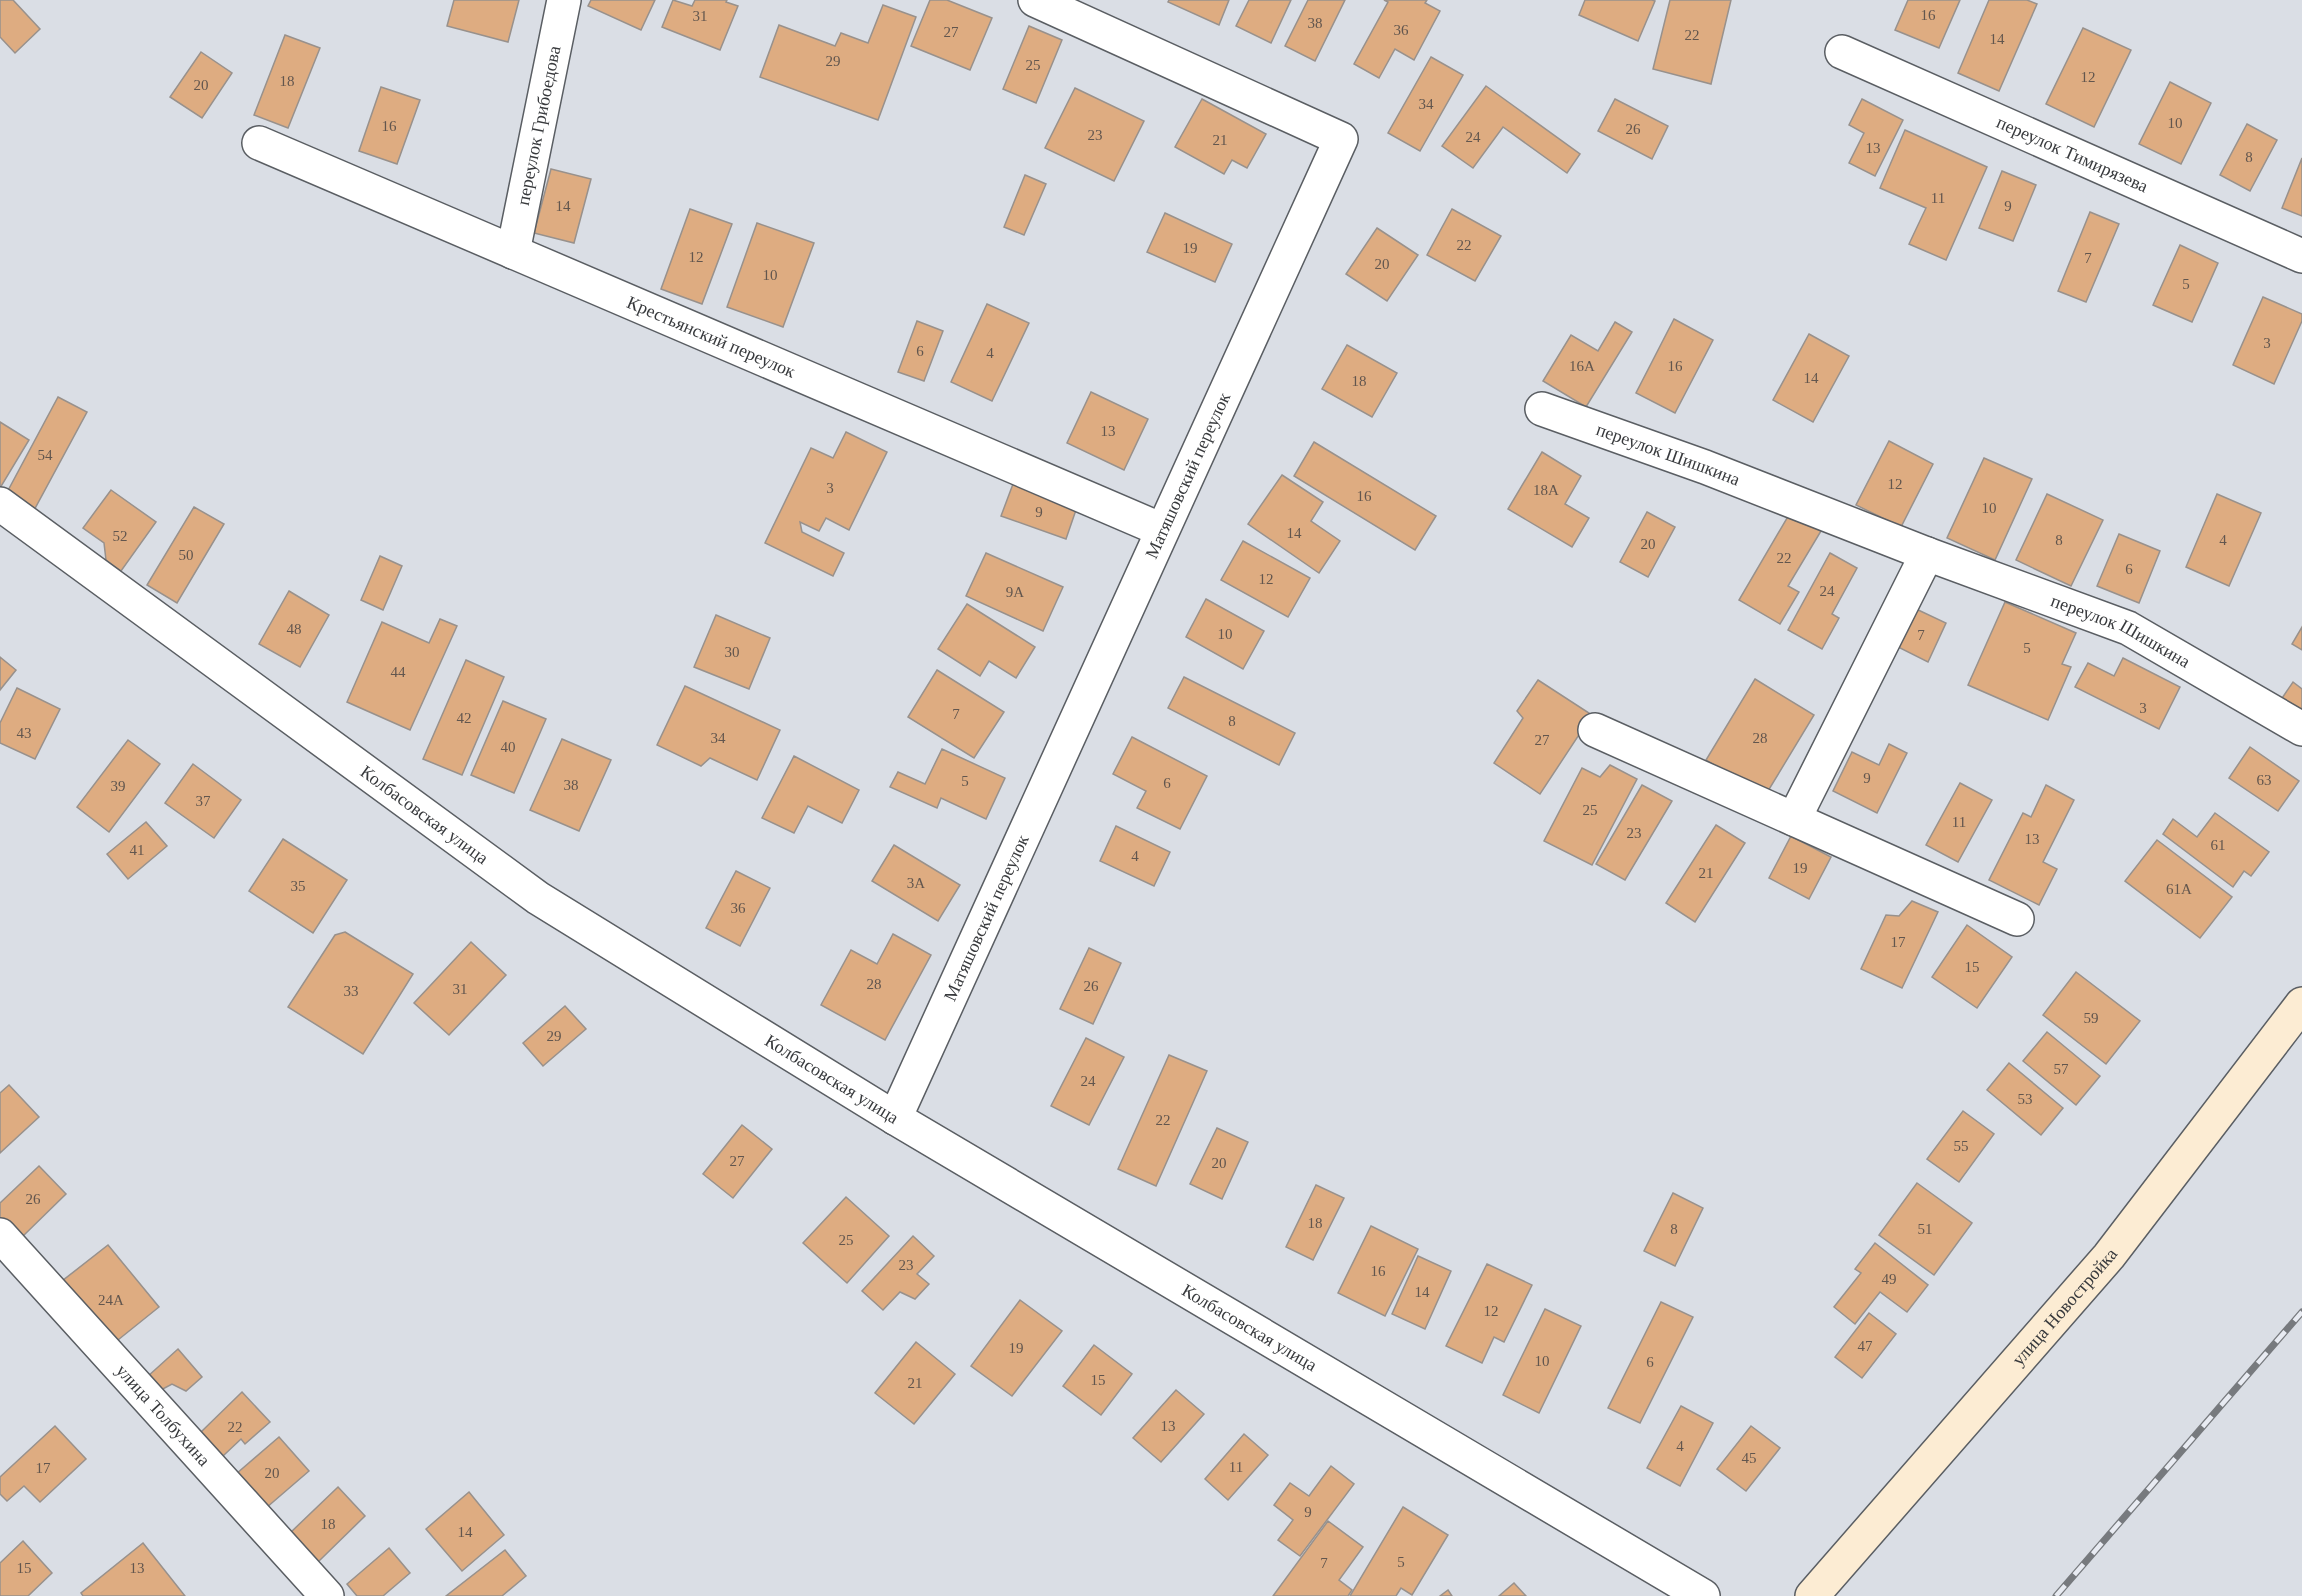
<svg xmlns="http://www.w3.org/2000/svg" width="2302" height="1596" viewBox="0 0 2302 1596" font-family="'Times New Roman',serif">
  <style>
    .building { fill: #deac81; stroke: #98918c; stroke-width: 1.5 }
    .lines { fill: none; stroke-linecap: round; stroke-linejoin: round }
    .minor-casing { stroke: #5a5e63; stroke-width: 36 }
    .secondary-casing { stroke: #5a5e63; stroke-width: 36 }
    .minor { stroke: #fff; stroke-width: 33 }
    .secondary { stroke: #fcecd3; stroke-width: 33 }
    .rail-casing { stroke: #777a7e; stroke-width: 7 }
    .rail { stroke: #e8ebf2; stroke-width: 4.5; stroke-dasharray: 14; stroke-linecap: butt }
    .labels { text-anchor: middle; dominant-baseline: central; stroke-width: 4.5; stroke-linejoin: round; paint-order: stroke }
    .number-label { font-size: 15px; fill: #62564e }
    .street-label { font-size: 18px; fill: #383a3d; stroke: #e8ebf2 }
  </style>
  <rect width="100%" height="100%" fill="#dadee5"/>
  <g class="building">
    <polygon points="0,0 13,0 40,29 15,53 0,37"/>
    <polygon points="454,0 519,0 508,42 447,26"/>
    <polygon points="591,0 655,0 641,30 588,6"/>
    <polygon points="673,0 692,6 695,0 727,0 726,2 738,6 720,50 662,27"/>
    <polygon points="930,0 947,0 992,18 970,70 911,46"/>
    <polygon points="1169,0 1229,0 1219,25 1168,2"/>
    <polygon points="1249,0 1291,0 1271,43 1236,26"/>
    <polygon points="1308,0 1345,0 1315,61 1285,46"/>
    <polygon points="1384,0 1427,0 1425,3 1440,11 1414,60 1395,49 1379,78 1354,64 1388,2"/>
    <polygon points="1585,0 1652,0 1655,1 1638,41 1579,15"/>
    <polygon points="1670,0 1731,0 1711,84 1653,69"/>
    <polygon points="1908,0 1960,0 1939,48 1895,30"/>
    <polygon points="1989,0 2027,0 2037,4 1999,91 1958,73"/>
    <polygon points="883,5 916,17 878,120 760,77 779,25 835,46 841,33 868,43"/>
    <polygon points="1029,26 1062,40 1036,103 1003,89"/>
    <polygon points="2083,28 2131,50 2094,127 2046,104"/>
    <polygon points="285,35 320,48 288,128 254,115"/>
    <polygon points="201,52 232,73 202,118 170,97"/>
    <polygon points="1431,57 1463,75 1420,151 1388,133"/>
    <polygon points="2170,82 2211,103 2181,164 2139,144"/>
    <polygon points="1486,86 1580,154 1567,173 1503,127 1473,168 1442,146"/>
    <polygon points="381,87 420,100 397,164 359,151"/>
    <polygon points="1075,88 1144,121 1114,181 1045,148"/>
    <polygon points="1202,99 1266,134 1247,168 1232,160 1224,174 1175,147"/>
    <polygon points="1615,99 1668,126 1652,159 1598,131"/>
    <polygon points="1862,99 1903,120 1875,176 1849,163 1864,133 1849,125"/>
    <polygon points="2247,124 2277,140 2250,191 2220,175"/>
    <polygon points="1905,130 1987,167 1946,260 1909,244 1926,208 1880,188"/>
    <polygon points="2302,158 2302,216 2282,208"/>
    <polygon points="551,169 591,179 574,243 534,233"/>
    <polygon points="2002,171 2036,185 2013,241 1979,228"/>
    <polygon points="1025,175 1046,184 1024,235 1004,227"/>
    <polygon points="690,209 732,224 702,304 661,289"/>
    <polygon points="1452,209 1501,236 1475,281 1427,255"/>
    <polygon points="2090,212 2119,224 2086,302 2058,291"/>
    <polygon points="1165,213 1232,244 1215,282 1147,252"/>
    <polygon points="757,223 814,243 783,327 727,307"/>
    <polygon points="1377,228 1418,255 1387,301 1346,274"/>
    <polygon points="2180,245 2218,263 2192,322 2153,305"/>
    <polygon points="2263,297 2302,314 2302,321 2274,384 2233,365"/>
    <polygon points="987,304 1029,323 992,401 951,382"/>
    <polygon points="1674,319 1713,340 1675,413 1636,393"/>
    <polygon points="917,321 943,331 924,381 898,372"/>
    <polygon points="1615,322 1632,332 1586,407 1543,381 1571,335 1598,351"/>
    <polygon points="1809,334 1849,356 1813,422 1773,400"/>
    <polygon points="1347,345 1397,373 1372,417 1322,389"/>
    <polygon points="1091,392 1148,419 1124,470 1067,443"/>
    <polygon points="58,397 87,412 32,514 4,498"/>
    <polygon points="0,422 29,440 0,488"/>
    <polygon points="846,432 887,452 849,530 826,518 819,531 800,522 802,532 844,553 833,576 765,543 811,448 833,458"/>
    <polygon points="1889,441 1933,464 1901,527 1856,505"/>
    <polygon points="1314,442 1436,516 1415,550 1294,476"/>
    <polygon points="1542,452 1581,476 1565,504 1589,518 1572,547 1508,509"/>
    <polygon points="1984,458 2032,479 1995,560 1947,538"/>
    <polygon points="1282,475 1323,502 1311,521 1340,541 1319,573 1248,524"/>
    <polygon points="1013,484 1077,507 1066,539 1001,516"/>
    <polygon points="111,490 156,522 121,571 106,560 104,543 83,528"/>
    <polygon points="2047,494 2103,520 2071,586 2016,560"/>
    <polygon points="2217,494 2261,513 2229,586 2186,567"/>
    <polygon points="194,507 224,524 177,603 147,585"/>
    <polygon points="1647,512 1675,527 1648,577 1620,562"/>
    <polygon points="1790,513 1821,531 1788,586 1799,592 1780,624 1739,600"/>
    <polygon points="2119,534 2160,551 2139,603 2097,586"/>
    <polygon points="1243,541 1310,578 1288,617 1221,580"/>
    <polygon points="986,553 1063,587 1043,631 966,596"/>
    <polygon points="1830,553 1857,568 1832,614 1839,618 1822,649 1788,630"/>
    <polygon points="380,556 402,566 383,610 361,600"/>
    <polygon points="289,591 329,615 300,667 259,644"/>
    <polygon points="1206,599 1264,631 1243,669 1186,637"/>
    <polygon points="2005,602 2076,633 2062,664 2071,667 2048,720 1968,685"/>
    <polygon points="967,604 1035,647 1016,678 989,661 980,676 938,649"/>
    <polygon points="1914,608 1946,623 1928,662 1896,646"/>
    <polygon points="716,615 770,638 749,689 694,667"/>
    <polygon points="440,619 457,626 410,730 347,702 382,622 429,643"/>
    <polygon points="2302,627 2302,650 2292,644"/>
    <polygon points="0,657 16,670 0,690"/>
    <polygon points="2123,658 2180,687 2159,729 2075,687 2088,663 2114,676"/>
    <polygon points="466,660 504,677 462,775 423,759"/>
    <polygon points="937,670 1004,712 974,758 908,717"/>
    <polygon points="1184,677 1295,733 1279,765 1168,708"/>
    <polygon points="1755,679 1814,715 1765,796 1706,760"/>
    <polygon points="1538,680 1592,715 1540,794 1494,763 1523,718 1517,711"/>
    <polygon points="2293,682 2302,689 2302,720 2278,704"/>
    <polygon points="685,686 780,730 757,780 710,758 701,766 657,745"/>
    <polygon points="17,688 60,709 35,759 0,743 0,723"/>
    <polygon points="503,701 546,719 514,793 471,775"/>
    <polygon points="1132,737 1207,776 1180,829 1137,808 1146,791 1113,774"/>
    <polygon points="562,739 611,760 579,831 530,810"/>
    <polygon points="128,740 160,764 109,832 77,807"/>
    <polygon points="1889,744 1907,753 1877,813 1833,791 1852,752 1879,765"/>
    <polygon points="2250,747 2299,781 2278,811 2229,778"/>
    <polygon points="942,749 1005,778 986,819 941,798 937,808 890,787 898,772 925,784"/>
    <polygon points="794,756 859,790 842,823 808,806 794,833 762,818"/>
    <polygon points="193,764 241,800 214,838 165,803"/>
    <polygon points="1610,765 1637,779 1592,865 1544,841 1582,768 1600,777"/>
    <polygon points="1960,783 1992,800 1958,862 1926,845"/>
    <polygon points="1642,785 1672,801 1625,880 1596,864"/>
    <polygon points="2046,785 2074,800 2043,862 2057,869 2039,905 1989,880 2023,813 2031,817"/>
    <polygon points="2215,813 2269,852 2251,876 2244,871 2233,887 2163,834 2173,819 2197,837"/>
    <polygon points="146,822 167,846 128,879 107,854"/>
    <polygon points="1716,825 1745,843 1695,922 1666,903"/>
    <polygon points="1116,826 1170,852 1154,886 1100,861"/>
    <polygon points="1791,836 1831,857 1809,899 1769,878"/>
    <polygon points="283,839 347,880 313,933 249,891"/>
    <polygon points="2157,840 2232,897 2200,938 2125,881"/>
    <polygon points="894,845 960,885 938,921 872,881"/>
    <polygon points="736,871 770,888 740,946 706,928"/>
    <polygon points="1912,901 1938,912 1902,988 1861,969 1886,915 1899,916"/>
    <polygon points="1967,925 2012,957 1977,1008 1932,977"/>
    <polygon points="345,932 413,974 363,1054 288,1007 335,935"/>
    <polygon points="893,934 931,955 885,1040 821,1005 851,950 877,964"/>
    <polygon points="471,942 506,975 449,1035 414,1003"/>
    <polygon points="1089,948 1121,963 1093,1024 1060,1009"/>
    <polygon points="2076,972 2140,1021 2106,1064 2043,1015"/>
    <polygon points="565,1006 586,1029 543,1066 523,1043"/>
    <polygon points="2047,1032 2100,1076 2076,1105 2023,1061"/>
    <polygon points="1086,1038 1124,1057 1089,1125 1051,1106"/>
    <polygon points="1169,1055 1207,1071 1156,1186 1118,1169"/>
    <polygon points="2009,1063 2063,1108 2041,1135 1987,1090"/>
    <polygon points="9,1085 39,1117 0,1153 0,1093"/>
    <polygon points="1963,1111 1994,1134 1959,1182 1927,1159"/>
    <polygon points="742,1125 772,1149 733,1198 703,1174"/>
    <polygon points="1217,1128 1248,1142 1222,1199 1190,1184"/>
    <polygon points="39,1166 66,1194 20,1239 0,1218 0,1203"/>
    <polygon points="1917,1183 1972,1223 1934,1275 1879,1235"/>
    <polygon points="1316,1185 1344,1198 1313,1260 1286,1247"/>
    <polygon points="1673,1193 1703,1208 1675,1266 1644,1251"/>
    <polygon points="846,1197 889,1236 847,1283 803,1243"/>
    <polygon points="1371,1226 1418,1249 1385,1316 1338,1293"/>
    <polygon points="913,1236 934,1256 917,1274 929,1284 915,1299 900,1292 883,1310 862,1291"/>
    <polygon points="1875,1243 1928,1285 1907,1312 1880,1292 1855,1324 1834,1307 1861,1273 1855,1269"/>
    <polygon points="108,1245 159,1307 108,1348 62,1281"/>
    <polygon points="1418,1256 1451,1271 1425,1329 1392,1314"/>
    <polygon points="1487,1264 1532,1285 1504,1342 1494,1337 1482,1363 1446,1346"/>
    <polygon points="1020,1300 1062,1331 1012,1396 971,1366"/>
    <polygon points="1661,1302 1693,1317 1640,1423 1608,1408"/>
    <polygon points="1545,1309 1581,1326 1539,1413 1503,1395"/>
    <polygon points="1869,1313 1896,1334 1862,1378 1835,1357"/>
    <polygon points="916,1342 955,1374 914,1424 875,1393"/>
    <polygon points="1094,1345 1132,1374 1101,1415 1063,1386"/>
    <polygon points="178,1349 202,1377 186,1391 172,1384 159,1391 147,1377"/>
    <polygon points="1176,1390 1204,1414 1161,1462 1133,1438"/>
    <polygon points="242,1392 270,1422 245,1444 241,1439 223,1456 201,1432"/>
    <polygon points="1681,1406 1713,1423 1680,1486 1647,1468"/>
    <polygon points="55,1426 86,1459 40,1502 24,1486 7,1501 0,1494 0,1477"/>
    <polygon points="1751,1426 1780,1448 1746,1491 1717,1469"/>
    <polygon points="1244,1434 1268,1455 1228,1500 1205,1479"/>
    <polygon points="279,1437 309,1471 266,1508 236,1474"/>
    <polygon points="1331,1466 1354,1484 1300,1556 1278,1540 1293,1520 1274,1505 1290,1483 1309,1496"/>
    <polygon points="338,1487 365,1516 318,1562 290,1533"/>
    <polygon points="469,1492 504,1535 462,1571 426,1529"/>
    <polygon points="1403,1507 1448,1535 1412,1595 1401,1588 1396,1596 1350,1596"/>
    <polygon points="1328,1521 1363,1547 1339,1580 1352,1590 1348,1596 1273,1596"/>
    <polygon points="23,1541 52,1573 28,1596 0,1596 0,1563"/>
    <polygon points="143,1543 185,1596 83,1596 81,1593"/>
    <polygon points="389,1548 410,1573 383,1596 357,1596 347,1584"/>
    <polygon points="505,1550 526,1576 502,1596 446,1596"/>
    <polygon points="1514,1583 1526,1596 1499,1596"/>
    <polygon points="1448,1590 1452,1596 1440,1596"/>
  </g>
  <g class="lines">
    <defs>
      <g id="minor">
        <path id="s1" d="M1842,52L2302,256"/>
        <path id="s2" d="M259,143L1162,530"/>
        <path id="s3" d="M513,252L564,0"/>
        <path id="s4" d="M1542,409L1705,467L1927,554L2128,628L2302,729"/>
        <path id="s5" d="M0,504L538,898L895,1118L1703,1596"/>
        <polyline points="1595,730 2017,919"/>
        <polyline points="1794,819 1927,554"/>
        <path id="s6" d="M895,1118L1341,139L1035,0"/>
        <path id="s7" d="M0,1235L327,1596"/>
      </g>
      <g id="secondary">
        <path id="s8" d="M1812,1596L2109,1256L2302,1004"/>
      </g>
    </defs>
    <use href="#minor" class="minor-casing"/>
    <use href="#secondary" class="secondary-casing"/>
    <use href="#minor" class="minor"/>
    <use href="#secondary" class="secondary"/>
    <defs>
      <polyline id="rail" points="2056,1596 2302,1312"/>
    </defs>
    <use href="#rail" class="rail-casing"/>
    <use href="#rail" class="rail"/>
  </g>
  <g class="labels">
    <g class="number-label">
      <text x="1928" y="15">16</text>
      <text x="700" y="16">31</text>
      <text x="1315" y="23">38</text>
      <text x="1401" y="30">36</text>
      <text x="951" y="32">27</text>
      <text x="1692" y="35">22</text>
      <text x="1997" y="39">14</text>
      <text x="833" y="61">29</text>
      <text x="1033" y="65">25</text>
      <text x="2088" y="77">12</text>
      <text x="287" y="81">18</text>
      <text x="201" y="85">20</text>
      <text x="1426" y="104">34</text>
      <text x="2175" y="123">10</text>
      <text x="389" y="126">16</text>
      <text x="1633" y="129">26</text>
      <text x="1095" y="135">23</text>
      <text x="1473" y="137">24</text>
      <text x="1220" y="140">21</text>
      <text x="1873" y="148">13</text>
      <text x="2249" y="157">8</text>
      <text x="1938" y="198">11</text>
      <text x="563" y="206">14</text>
      <text x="2008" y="206">9</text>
      <text x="1464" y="245">22</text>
      <text x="1190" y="248">19</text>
      <text x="696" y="257">12</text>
      <text x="2088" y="258">7</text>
      <text x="1382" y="264">20</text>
      <text x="770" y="275">10</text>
      <text x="2186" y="284">5</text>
      <text x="2267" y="343">3</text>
      <text x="920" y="351">6</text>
      <text x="990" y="353">4</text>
      <text x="1582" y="366">16А</text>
      <text x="1675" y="366">16</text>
      <text x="1811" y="378">14</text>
      <text x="1359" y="381">18</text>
      <text x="1108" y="431">13</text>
      <text x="45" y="455">54</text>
      <text x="1895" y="484">12</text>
      <text x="830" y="488">3</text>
      <text x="1546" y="490">18А</text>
      <text x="1364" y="496">16</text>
      <text x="1989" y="508">10</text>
      <text x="1039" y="512">9</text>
      <text x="1294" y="533">14</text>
      <text x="120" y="536">52</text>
      <text x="2059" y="540">8</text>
      <text x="2223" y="540">4</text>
      <text x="1648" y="544">20</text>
      <text x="186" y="555">50</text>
      <text x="1784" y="558">22</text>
      <text x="2129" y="569">6</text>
      <text x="1266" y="579">12</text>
      <text x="1827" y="591">24</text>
      <text x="1015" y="592">9А</text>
      <text x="294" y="629">48</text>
      <text x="1225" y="634">10</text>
      <text x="1921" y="635">7</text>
      <text x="2027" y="648">5</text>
      <text x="732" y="652">30</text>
      <text x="398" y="672">44</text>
      <text x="2143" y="708">3</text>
      <text x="956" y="714">7</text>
      <text x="464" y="718">42</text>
      <text x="1232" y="721">8</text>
      <text x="24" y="733">43</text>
      <text x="718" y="738">34</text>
      <text x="1760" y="738">28</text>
      <text x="1542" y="740">27</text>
      <text x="508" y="747">40</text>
      <text x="1867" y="778">9</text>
      <text x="2264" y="780">63</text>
      <text x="965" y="781">5</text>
      <text x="1167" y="783">6</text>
      <text x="571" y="785">38</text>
      <text x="118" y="786">39</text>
      <text x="203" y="801">37</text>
      <text x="1590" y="810">25</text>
      <text x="1959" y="822">11</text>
      <text x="1634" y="833">23</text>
      <text x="2032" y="839">13</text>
      <text x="2218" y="845">61</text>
      <text x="137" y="850">41</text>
      <text x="1135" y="856">4</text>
      <text x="1800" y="868">19</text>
      <text x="1706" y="873">21</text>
      <text x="916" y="883">3А</text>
      <text x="298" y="886">35</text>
      <text x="2179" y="889">61А</text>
      <text x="738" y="908">36</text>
      <text x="1898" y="942">17</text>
      <text x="1972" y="967">15</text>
      <text x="874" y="984">28</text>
      <text x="1091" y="986">26</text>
      <text x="460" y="989">31</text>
      <text x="351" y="991">33</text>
      <text x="2091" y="1018">59</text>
      <text x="554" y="1036">29</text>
      <text x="2061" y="1069">57</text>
      <text x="1088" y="1081">24</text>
      <text x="2025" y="1099">53</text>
      <text x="1163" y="1120">22</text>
      <text x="1961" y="1146">55</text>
      <text x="737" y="1161">27</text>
      <text x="1219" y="1163">20</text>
      <text x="33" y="1199">26</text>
      <text x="1315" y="1223">18</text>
      <text x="1674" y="1229">8</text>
      <text x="1925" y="1229">51</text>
      <text x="846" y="1240">25</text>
      <text x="906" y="1265">23</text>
      <text x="1378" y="1271">16</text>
      <text x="1889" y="1279">49</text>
      <text x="1422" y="1292">14</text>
      <text x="111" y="1300">24А</text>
      <text x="1491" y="1311">12</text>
      <text x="1865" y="1346">47</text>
      <text x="1016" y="1348">19</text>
      <text x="1542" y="1361">10</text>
      <text x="1650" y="1362">6</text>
      <text x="1098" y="1380">15</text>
      <text x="915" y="1383">21</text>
      <text x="1168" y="1426">13</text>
      <text x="235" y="1427">22</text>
      <text x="1680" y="1446">4</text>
      <text x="1749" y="1458">45</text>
      <text x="1236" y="1467">11</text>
      <text x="43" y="1468">17</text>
      <text x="272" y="1473">20</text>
      <text x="1308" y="1512">9</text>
      <text x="328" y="1524">18</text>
      <text x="465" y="1532">14</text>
      <text x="1401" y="1562">5</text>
      <text x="1324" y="1563">7</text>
      <text x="24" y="1568">15</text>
      <text x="137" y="1568">13</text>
    </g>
    <g class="street-label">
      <text stroke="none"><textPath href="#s3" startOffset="129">переулок Грибоедова</textPath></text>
      <text stroke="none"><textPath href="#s1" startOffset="252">переулок Тимирязева</textPath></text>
      <text stroke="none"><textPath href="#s2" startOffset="492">Крестьянский переулок</textPath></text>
      <text stroke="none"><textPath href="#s4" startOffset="134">переулок Шишкина</textPath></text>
      <text stroke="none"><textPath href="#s6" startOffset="706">Матяшовский переулок</textPath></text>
      <text stroke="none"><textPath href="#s4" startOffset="620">переулок Шишкина</textPath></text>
      <text stroke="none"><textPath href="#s5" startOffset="526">Колбасовская улица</textPath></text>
      <text stroke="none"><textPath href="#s6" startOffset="220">Матяшовский переулок</textPath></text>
      <text stroke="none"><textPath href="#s5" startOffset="1012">Колбасовская улица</textPath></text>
      <text stroke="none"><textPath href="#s8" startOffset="384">улица Новостройка</textPath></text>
      <text stroke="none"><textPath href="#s5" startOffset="1498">Колбасовская улица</textPath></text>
      <text stroke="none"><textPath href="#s7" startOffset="243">улица Толбухина</textPath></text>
    </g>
  </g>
</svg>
